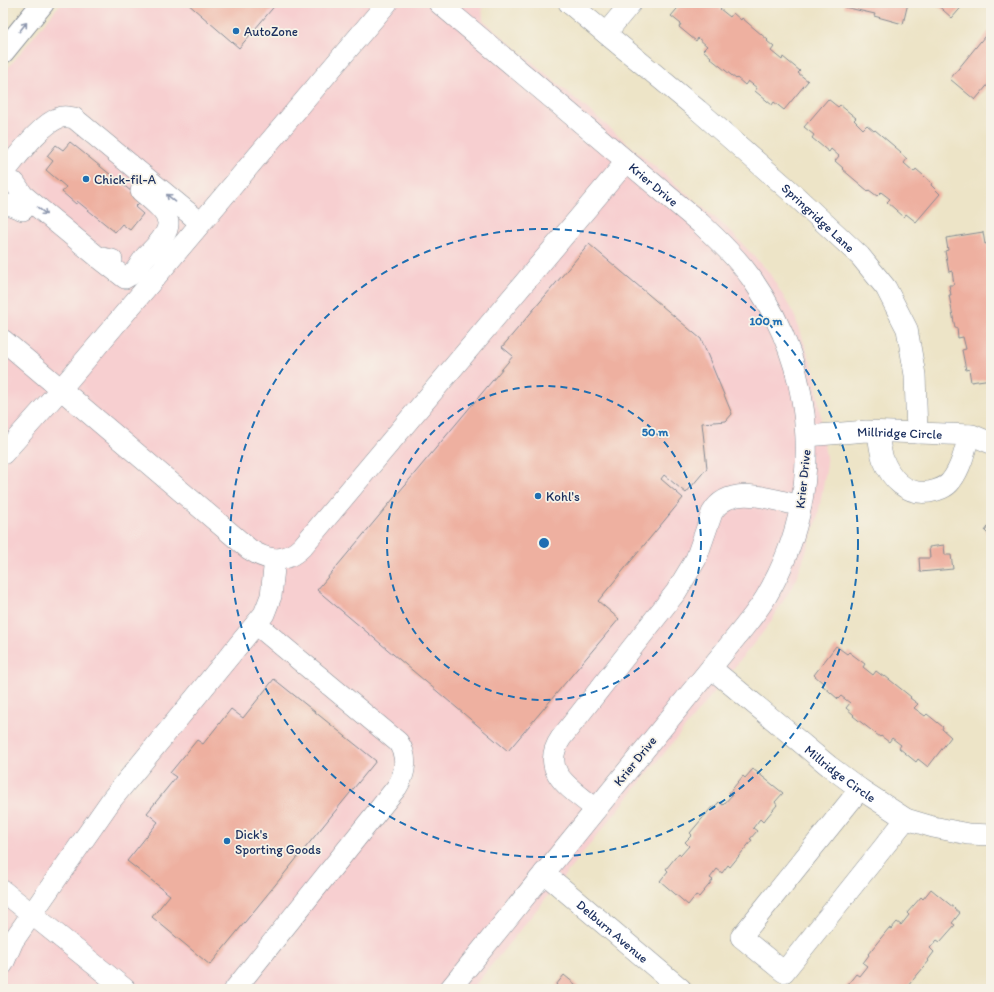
<svg xmlns="http://www.w3.org/2000/svg" width="994" height="992" viewBox="0 0 994 992" font-family="Itim,sans-serif">
  <style>
    .built { fill: #f7cfd0 }
    .building { fill: #eeb0a0 }
    .lines { fill: none; stroke-linecap: round; stroke-linejoin: round }
    .minor-casing { stroke: #848a92; stroke-width: 22 }
    .major-casing { stroke: #848a92; stroke-width: 24 }
    .minor { stroke: #fff; stroke-width: 21 }
    .major { stroke: #fff; stroke-width: 22 }
    .oneway { stroke: #8d97ae }
    .ring { fill: none; stroke: #1f6fb2; stroke-width: 2; stroke-dasharray: 7 5 }
    .poi-dot { fill: #1f6fb2; stroke: #f7f3e8; stroke-width: 1.5 }
    .labels { text-anchor: middle; dominant-baseline: central; stroke-width: 3.5; stroke-linejoin: round; paint-order: stroke }
    .poi-label { font-size: 13px; fill: #1b2f5e; stroke: #f7f3e8; text-anchor: start }
    .street-label { font-size: 13px; fill: #1b2f5e; stroke: #f7f3e8 }
    .centre { fill: #1f6fb2; stroke: #f7f3e8; stroke-width: 2 }
    .ring-label { font-size: 12px; text-anchor: middle; font-weight: bold; fill: #1f6fb2; stroke: #f7f3e8; stroke-width: 3.5; stroke-linejoin: round; paint-order: stroke }
  </style>
  <rect width="100%" height="100%" fill="#f7f3e8"/>
  <filter id="ink" filterUnits="userSpaceOnUse"><feTurbulence type="fractalNoise" baseFrequency=".025" numOctaves="2"/><feDisplacementMap in="SourceGraphic" scale="8" xChannelSelector="R" yChannelSelector="G"/><feConvolveMatrix kernelMatrix="1 2 1 2 8 2 1 2 1" color-interpolation-filters="sRGB"/></filter>
  <filter id="wash" filterUnits="userSpaceOnUse"><feTurbulence type="fractalNoise" baseFrequency=".012" numOctaves="4" result="noise"/><feDisplacementMap in="SourceGraphic" scale="16" xChannelSelector="R" yChannelSelector="G"/><feGaussianBlur stdDeviation="0.9" result="paint"/><feColorMatrix in="noise" values="0 0 0 0 0 0 0 0 0 0 0 0 0 0 0 0 0 1.4 0 .05"/><feComposite in="paint" operator="in"/></filter>
  <g filter="url(#wash)">
    <rect width="100%" height="100%" fill="#ede4c7"/>
    <polygon class="built" points="61,3 482,3 483,20 728,229 768,271 794,314 815,374 827,465 817,521 795,582 768,626 472,989 3,989 3,74"/>
    <g id="blocks">
      <g class="building">
        <polygon points="187,3 277,3 239,48"/>
        <polygon points="682,3 718,3 722,7 720,9 730,17 733,13 741,20 742,18 768,40 767,41 774,47 771,51 782,60 783,57 800,71 798,73 808,81 784,110 774,102 772,105 755,91 757,88 748,81 745,85 737,78 736,79 710,58 711,57 703,50 707,46 698,38 696,41 679,27 681,24 671,16"/>
        <polygon points="845,3 908,3 903,24 874,16 875,14 844,7"/>
        <polygon points="935,3 965,3 952,18"/>
        <polygon points="989,31 991,32 991,81 975,100 950,79"/>
        <polygon points="828,99 838,107 840,105 856,118 854,120 863,129 867,125 874,131 875,130 901,152 900,153 907,159 904,163 914,172 916,169 932,183 931,185 940,194 916,222 906,214 904,217 887,202 890,199 881,192 877,196 869,190 868,191 842,169 843,168 835,161 839,156 831,149 829,152 812,138 814,135 804,127"/>
        <polygon points="70,142 142,200 135,207 143,214 130,230 122,224 115,232 77,201 76,204 62,192 66,187 46,170 53,161 47,156 56,145 63,150"/>
        <polygon points="983,232 985,244 988,243 991,258 991,265 989,266 991,277 991,379 971,382 969,369 966,370 962,350 966,349 963,337 958,338 957,328 955,328 949,295 951,295 949,285 954,285 952,271 949,272 945,251 948,250 946,238"/>
        <polygon points="589,244 701,339 732,414 726,421 702,423 707,468 686,493 664,475 661,479 683,498 598,601 619,619 508,751 317,590 513,356 502,347"/>
        <polygon points="991,523 991,537 985,531"/>
        <polygon points="944,545 945,555 951,555 953,569 920,572 919,558 930,558 929,547"/>
        <polygon points="836,646 847,654 849,652 865,664 863,667 873,675 876,671 884,677 885,676 911,697 910,698 918,704 914,708 925,716 927,714 943,727 942,729 951,737 928,767 918,759 916,762 899,748 901,745 892,738 889,742 881,736 880,737 853,716 854,715 846,708 850,703 841,696 838,699 822,685 823,683 814,675"/>
        <polygon points="274,679 376,761 210,965 152,917 170,895 127,861 158,822 147,813 176,777 170,773 197,740 203,744 231,709 243,718"/>
        <polygon points="753,769 783,793 775,802 777,805 763,822 760,819 753,828 757,831 750,839 752,840 730,867 728,865 722,873 717,869 710,878 713,880 699,897 696,895 688,905 660,881 668,871 666,869 679,853 681,855 689,846 685,842 692,835 690,833 712,807 713,809 719,802 723,805 732,795 729,793 743,776 745,778"/>
        <polygon points="931,889 960,913 952,923 955,925 940,942 937,940 930,948 934,952 928,960 929,961 907,987 906,986 903,989 844,989 856,974 859,976 867,966 863,963 869,955 868,954 889,928 891,929 897,922 901,925 909,915 907,913 921,897 923,899"/>
        <polygon points="564,975 581,989 556,989 558,987 556,985"/>
      </g>
    </g>
  </g>
  <g filter="url(#ink)">
    <use href="#blocks" fill-opacity="0" stroke="#848a92" stroke-width="1"/>
    <g class="lines">
      <defs>
        <g id="minor">
          <path id="s1" d="M439,3L700,223C718,240 737,258 752,279C818,374 825,496 766,597C760,607 752,617 745,626L450,989"/>
          <path id="s2" d="M569,3L698,110L789,190L860,256L886,288L907,329L915,375L917,433"/>
          <polyline points="606,33 631,3"/>
          <path d="M3,174C17,157 41,123 61,117C66,116 70,117 74,118L201,223"/>
          <polyline points="15,183 23,195 98,257 112,260"/>
          <polyline points="3,205 10,205 23,210"/>
          <path d="M98,257L125,278C137,273 138,265 146,256C179,224 173,218 141,191"/>
          <path d="M3,340L249,549C267,561 285,564 302,547L626,162"/>
          <path d="M878,432C879,440 880,451 883,459C891,479 906,495 929,492C938,490 946,488 951,481C961,468 965,451 969,435"/>
          <path id="s3" d="M807,436L866,431L972,435L991,443"/>
          <polyline points="3,454 60,390 387,3"/>
          <path id="s4" d="M711,668L829,766L860,789L906,819L933,827L968,834L991,835"/>
          <polyline points="860,789 741,937 784,972 906,819"/>
          <path d="M596,809C573,790 538,772 561,738L676,592L696,559L712,513C730,482 773,500 801,506"/>
          <path id="s5" d="M544,873L681,989"/>
          <polyline points="3,891 125,989"/>
          <polyline points="3,964 13,941 112,799 264,614 271,596 275,559"/>
          <path d="M235,989L397,787C406,773 408,756 398,742L256,624"/>
        </g>
        <polyline id="major" points="3,52 43,3"/>
      </defs>
      <use href="#minor" class="minor-casing"/>
      <use href="#major" class="major-casing"/>
      <use href="#minor" class="minor"/>
      <use href="#major" class="major"/>
    </g>
    <defs><path id="oneway-shaft" d="M-6 0H5M1.5-3L5.5 0L1.5 3" fill="none" stroke-width="1.6" stroke-linecap="round" stroke-linejoin="round"/></defs>
    <g class="oneway">
      <use href="#oneway-shaft" transform="translate(23 27) rotate(-51)"/>
      <use href="#oneway-shaft" transform="translate(171 198) rotate(-140)"/>
      <use href="#oneway-shaft" transform="translate(42 211) rotate(40)"/>
    </g>
  </g>
  <g class="ring">
    <circle cx="544" cy="543" r="157"/>
    <circle cx="544" cy="543" r="314"/>
  </g>
  <g class="poi-dot">
    <circle cx="236" cy="31" r="4"/>
    <circle cx="86" cy="179" r="4"/>
    <circle cx="538" cy="496" r="4"/>
    <circle cx="227" cy="841" r="4"/>
  </g>
  <g class="labels">
    <g class="poi-label">
      <text x="244" y="31">AutoZone</text>
      <text x="94" y="179">Chick-fil-A</text>
      <text x="546" y="496">Kohl's</text>
      <text x="235" y="834">Dick's<tspan x="235" dy="15">Sporting Goods</tspan></text>
    </g>
    <g class="street-label">
      <text stroke="none"><textPath href="#s1" startOffset="281">Krier Drive</textPath></text>
      <text stroke="none"><textPath href="#s2" startOffset="329">Springridge Lane</textPath></text>
      <text stroke="none"><textPath href="#s3" startOffset="93">Millridge Circle</textPath></text>
      <text transform="translate(803 479) rotate(-84)">Krier Drive</text>
      <text transform="translate(635 761) rotate(-51)">Krier Drive</text>
      <text stroke="none"><textPath href="#s4" startOffset="167">Millridge Circle</textPath></text>
      <text stroke="none"><textPath href="#s5" startOffset="90">Delburn Avenue</textPath></text>
    </g>
  </g>
  <circle cx="544" cy="543" r="6" class="centre"/>
  <g class="ring-label">
    <text x="766" y="325">100 m</text>
    <text x="655" y="436">50 m</text>
  </g>
  <rect width="994" height="992" fill="none" stroke="#f7f3e8" stroke-width="16"/>
</svg>
